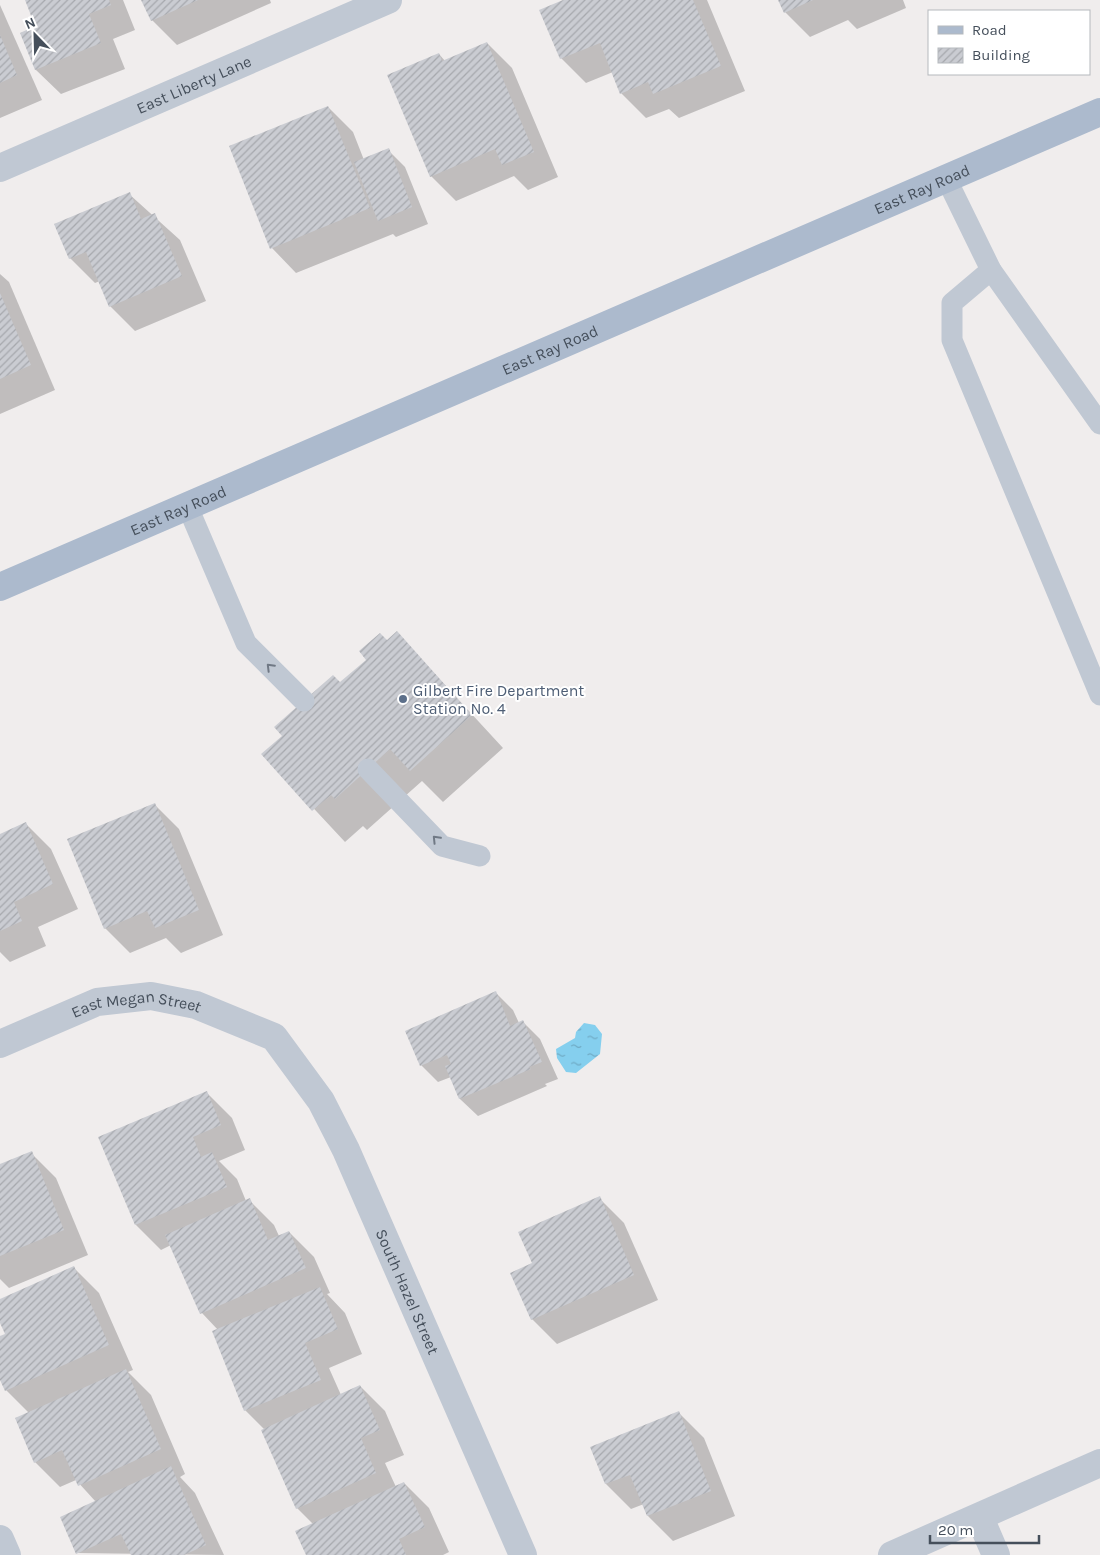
<svg xmlns="http://www.w3.org/2000/svg" width="1100" height="1555" viewBox="0 0 1100 1555" font-family="Karla,sans-serif">
  <style>
    .water { fill: url(#water-ripples) }
    .shadow { fill: #0003 }
    .building { fill: url(#building-hatch) }
    .lines { fill: none; stroke-linecap: round; stroke-linejoin: round }
    .lane { stroke: #c0c8d3; stroke-width: 21 }
    .street { stroke: #c0c8d3; stroke-width: 28 }
    .primary { stroke: #acbacd; stroke-width: 28 }
    .oneway { stroke: #707985 }
    .service-dot { fill: #5c6f8a; stroke: #fff; stroke-width: 2 }
    .labels { text-anchor: middle; dominant-baseline: central; stroke-width: 4; stroke-linejoin: round; paint-order: stroke }
    .street-label { font-size: 16px; fill: #454f5b; stroke: #fff }
    .service-label { font-size: 16px; fill: #4e5e75; stroke: #fff; text-anchor: start }
  </style>
  <defs>
    <pattern id="water-ripples" width="26" height="14" patternUnits="userSpaceOnUse" patternTransform="scale(1.25)"><rect width="26" height="14" fill="#85cfee"/><path d="M2 4q2-2 4 0t4 0M15 11q2-2 4 0t4 0" fill="none" stroke="#6faac4"/></pattern>
    <pattern id="building-hatch" width="6" height="6" patternUnits="userSpaceOnUse" patternTransform="scale(1.25)"><rect width="6" height="6" fill="#caccd2"/><path d="M-1 1l2-2M0 6l6-6M5 7l2-2" fill="none" stroke="#a6a8ad"/></pattern>
  </defs>
  <rect width="100%" height="100%" fill="#f0eded"/>
  <polygon class="water" points="584,1023 595,1025 602,1034 600,1054 576,1073 566,1072 557,1058 556,1049 575,1038 576,1032"/>
  <g class="shadow">
    <polygon points="26,0 123,0 135,30 113,39 125,69 61,94 36,70 37,27"/>
    <polygon points="143,0 270,0 271,3 177,45 152,20"/>
    <polygon points="568,0 707,0 745,91 679,118 669,109 646,118 621,93 613,72 586,83 561,58"/>
    <polygon points="780,0 903,0 906,8 857,29 848,20 810,37 785,12"/>
    <polygon points="0,5 42,100 0,118"/>
    <polygon points="487,43 512,68 558,177 528,190 514,176 456,201 431,176 439,54 445,61"/>
    <polygon points="328,107 353,132 364,160 388,150 405,167 428,224 396,237 393,234 296,273 272,248"/>
    <polygon points="129,194 180,240 206,301 135,331 110,306 100,281 95,283 70,258"/>
    <polygon points="0,274 9,282 55,390 0,414"/>
    <polygon points="397,633 503,748 443,802 422,781 367,830 363,826 345,842 263,754"/>
    <polygon points="154,804 179,829 223,935 181,953 166,938 130,953 105,928"/>
    <polygon points="26,824 51,849 78,909 38,927 46,946 10,962 0,952 0,835"/>
    <polygon points="496,993 513,1010 519,1023 523,1022 540,1039 558,1079 545,1084 547,1086 478,1116 460,1099 451,1077 438,1082 421,1065"/>
    <polygon points="207,1093 232,1118 245,1150 219,1161 237,1179 246,1201 249,1200 274,1225 279,1236 289,1232 314,1257 330,1293 327,1294 345,1313 362,1354 329,1368 341,1395 360,1386 385,1411 404,1455 385,1463 396,1487 404,1483 429,1508 449,1552 443,1555 307,1555 313,1524 297,1508 264,1429 245,1410 218,1330 202,1313 171,1245 161,1250 136,1225 100,1138"/>
    <polygon points="31,1153 56,1178 88,1255 9,1288 0,1279 0,1166"/>
    <polygon points="599,1198 624,1223 658,1300 557,1344 532,1319 533,1264"/>
    <polygon points="74,1268 99,1293 133,1370 128,1372 151,1395 185,1474 180,1477 195,1493 224,1555 77,1553 62,1517 96,1502 76,1480 60,1487 35,1462 29,1413 6,1390 0,1376 0,1338 7,1335 0,1320 0,1300"/>
    <polygon points="679,1413 704,1438 735,1516 673,1541 648,1516 644,1504 631,1509 606,1484 592,1448"/>
  </g>
  <g class="building">
    <polygon points="25,0 109,0 111,5 89,14 101,43 35,70 20,33 35,26"/>
    <polygon points="141,0 198,0 151,21"/>
    <polygon points="563,0 693,0 721,66 653,94 648,82 620,94 600,43 560,59 539,10"/>
    <polygon points="778,0 813,0 784,13"/>
    <polygon points="0,35 17,75 0,83"/>
    <polygon points="487,42 534,152 502,165 495,149 430,177 387,75 439,53 442,61"/>
    <polygon points="328,106 370,208 270,249 229,146"/>
    <polygon points="389,148 412,207 378,221 354,162"/>
    <polygon points="130,192 141,219 155,213 182,276 109,307 86,252 69,259 54,224"/>
    <polygon points="0,293 31,365 0,379"/>
    <polygon points="397,631 472,715 410,771 390,749 335,799 331,795 312,811 261,754 282,736 274,727 333,675 340,682 366,660 359,651 380,633 387,640"/>
    <polygon points="155,803 199,910 155,928 147,911 104,929 67,839"/>
    <polygon points="26,822 53,884 14,902 22,921 0,931 0,834"/>
    <polygon points="496,991 510,1026 523,1020 542,1062 529,1067 531,1069 459,1099 445,1066 451,1064 447,1055 420,1066 405,1031"/>
    <polygon points="207,1091 221,1125 193,1137 201,1157 212,1152 227,1187 135,1225 98,1137"/>
    <polygon points="32,1151 64,1230 0,1256 0,1164"/>
    <polygon points="600,1196 634,1275 531,1320 510,1273 532,1263 518,1232"/>
    <polygon points="250,1198 268,1240 289,1231 306,1268 200,1314 165,1235"/>
    <polygon points="74,1266 109,1345 5,1391 0,1380 0,1336 5,1334 0,1323 0,1299"/>
    <polygon points="320,1287 338,1329 305,1343 321,1380 244,1411 212,1331"/>
    <polygon points="126,1369 161,1449 78,1486 62,1450 34,1463 15,1418"/>
    <polygon points="360,1385 380,1430 361,1438 376,1473 296,1509 261,1430"/>
    <polygon points="679,1411 711,1491 647,1516 630,1475 605,1484 590,1447"/>
    <polygon points="171,1466 206,1545 184,1555 131,1555 121,1534 76,1554 60,1517"/>
    <polygon points="404,1482 425,1527 399,1539 406,1555 306,1555 295,1531"/>
  </g>
  <g class="lines">
    <g class="lane">
      <polyline points="946,178 991,270 1100,424"/>
      <polyline points="991,270 952,303 952,340 1100,695"/>
      <polyline points="187,505 246,643 304,701"/>
      <polyline points="368,769 442,846 480,856"/>
    </g>
    <g class="street">
      <path id="s1" d="M0,168L388,0"/>
      <path id="s2" d="M0,1044L97,1002L151,996L196,1005L274,1037L321,1101L346,1150L523,1555"/>
      <polyline points="980,1518 996,1555"/>
      <polyline points="0,1539 7,1555"/>
      <polyline points="892,1555 1100,1463"/>
    </g>
    <path class="primary" id="s3" d="M0,587L1100,112"/>
  </g>
  <defs><path id="oneway-chevron" d="M-2-3.5L2.5 0L-2 3.5" fill="none" stroke-width="1.6" stroke-linecap="round" stroke-linejoin="round" transform="scale(1.25)"/></defs>
  <g class="oneway">
    <use href="#oneway-chevron" transform="translate(270 667) rotate(-135)"/>
    <use href="#oneway-chevron" transform="translate(436 839) rotate(-134)"/>
  </g>
  <circle class="service-dot" cx="403" cy="699" r="5"/>
  <g class="labels">
    <g class="street-label">
      <text stroke="none"><textPath href="#s1" startOffset="211">East Liberty Lane</textPath></text>
      <text stroke="none"><textPath href="#s3" startOffset="1004">East Ray Road</textPath></text>
      <text stroke="none"><textPath href="#s3" startOffset="599">East Ray Road</textPath></text>
      <text stroke="none"><textPath href="#s3" startOffset="194">East Ray Road</textPath></text>
      <text stroke="none"><textPath href="#s2" startOffset="145">East Megan Street</textPath></text>
      <text stroke="none"><textPath href="#s2" startOffset="579">South Hazel Street</textPath></text>
    </g>
    <g class="service-label">
      <text x="413" y="690">Gilbert Fire Department<tspan x="413" dy="18">Station No. 4</tspan></text>
    </g>
  </g>
  <rect x="928" y="10" width="162" height="65" fill="#ffffff" stroke="#b5b9bd"/>
  <rect x="938" y="26" width="25" height="8" fill="#acbacd" stroke="#b5b9bd"/>
  <text x="972" y="35" font-size="15" fill="#454f5b">Road</text>
  <rect x="938" y="48" width="25" height="15" fill="url(#building-hatch)" stroke="#b5b9bd"/>
  <text x="972" y="60" font-size="15" fill="#454f5b">Building</text>
  <g transform="translate(35 35) rotate(337)" stroke="#ffffff" stroke-width="4" paint-order="stroke">
  <path d="M0-4L9 19L0 12L-9 19Z" fill="#454f5b"/>
  <text y="-8" font-size="14" font-weight="bold" text-anchor="middle" fill="#454f5b">N</text>
  </g>
  <path d="M930 1535v8h109v-8" fill="none" stroke="#454f5b" stroke-width="2.5"/>
  <text x="938" y="1535" font-size="15" fill="#454f5b" stroke="#ffffff" stroke-width="4" paint-order="stroke">20 m</text>
</svg>
